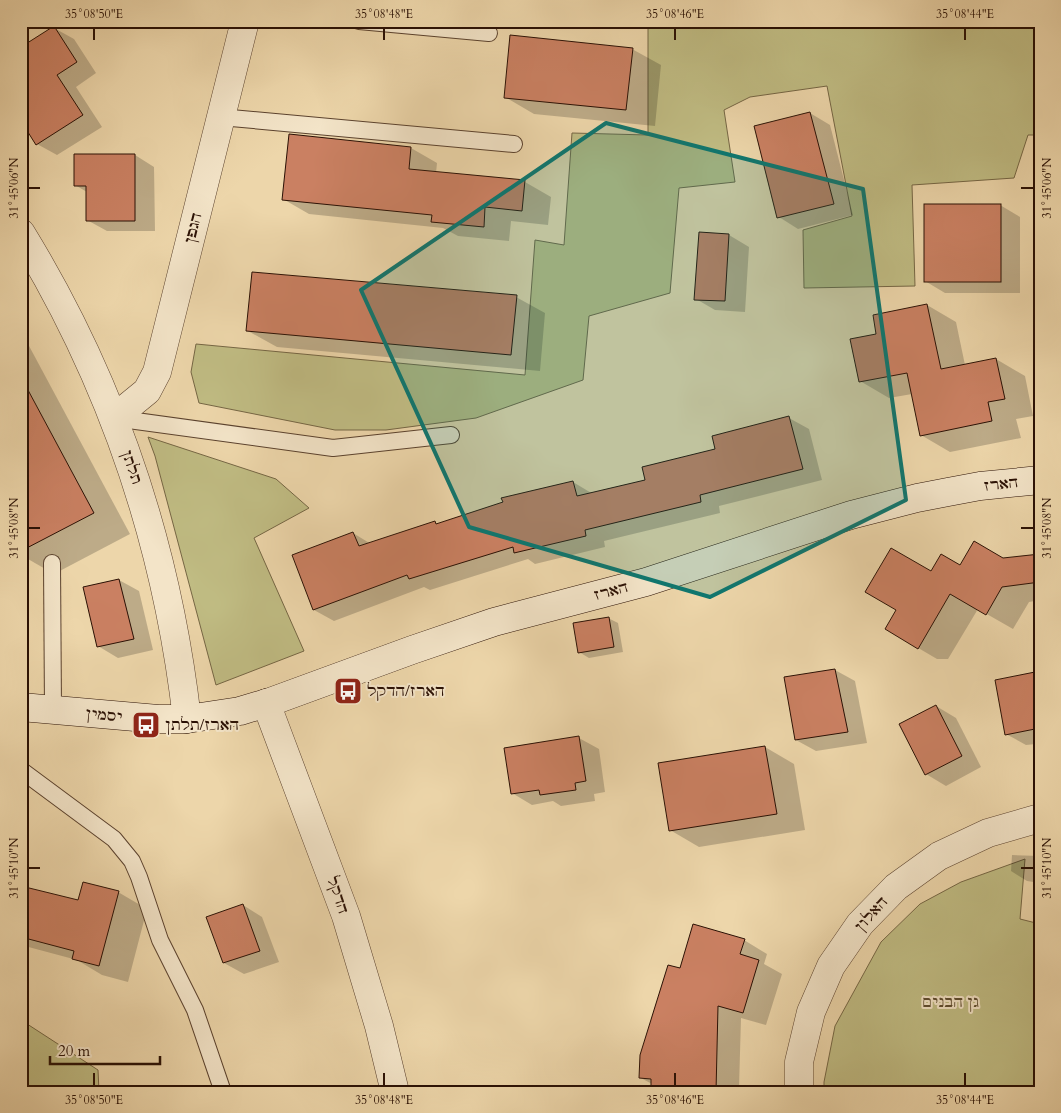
<svg xmlns="http://www.w3.org/2000/svg" width="1061" height="1113" viewBox="0 0 1061 1113" font-family="Cardo,'Frank Ruhl Libre',serif">
  <style>
    .green { fill: #c0bc83; stroke: #756644 }
    .shadow { fill: #0003 }
    .building { fill: #ca8062; stroke: #2a1004 }
    .lines { fill: none; stroke-linecap: round; stroke-linejoin: round }
    .lane-casing { stroke: #5b422e; stroke-width: 18 }
    .street-casing { stroke: #5b422e; stroke-width: 29 }
    .secondary-casing { stroke: #2a1004; stroke-width: 29 }
    .lane { stroke: #f3e4c8; stroke-width: 16 }
    .street { stroke: #f3e4c8; stroke-width: 28 }
    .secondary { stroke: #f3e4c8; stroke-width: 28 }
    .marked { fill: #0f766e; fill-opacity: 0.2; stroke: #0f766e; stroke-width: 4; stroke-linejoin: round }
    .ticks { fill: none; stroke: #2a1004; stroke-width: 2 }
    .labels { text-anchor: middle; dominant-baseline: central; stroke-width: 4; stroke-linejoin: round; paint-order: stroke }
    .street-label { font-size: 15px; fill: #2a1004; stroke: #f3e4c8 }
    .poi-label { font-size: 15px; fill: #2a1004; stroke: #f3e4c8; text-anchor: start }
    .park-label { font-size: 15px; font-style: italic; fill: #5e4c30; stroke: #f3e4c8 }
    .neatline { fill: none; stroke: #2a1004; stroke-width: 2 }
    .ticks-label { font-size: 12px; text-anchor: middle; fill: #2a1004 }
  </style>
  <rect width="100%" height="100%" fill="#edd6aa"/>
  <filter id="stains"><feTurbulence type="fractalNoise" baseFrequency=".004" numOctaves="4"/><feColorMatrix values="0 0 0 0 .2 0 0 0 0 .09 0 0 0 0 .02 0 0 0 .5 -.17"/></filter>
  <radialGradient id="worn" r=".72"><stop offset=".6" stop-color="#630" stop-opacity="0"/><stop offset="1" stop-color="#630" stop-opacity=".3"/></radialGradient>
  <g class="green">
    <polygon points="648,21 1040,21 1040,135 1028,135 1014,178 912,185 915,286 804,288 803,230 852,216 827,86 750,97 724,110 735,182 679,188 670,293 589,316 583,380 476,418 386,430 335,430 199,403 191,372 196,344 525,375 535,240 564,245 572,133 648,135"/>
    <polygon points="148,437 276,479 309,508 254,538 304,651 216,685 155,456"/>
    <polygon points="1025,859 1020,919 1040,924 1039,1092 824,1092 824,1082 835,1026 881,942 920,904 961,882"/>
    <polygon points="21,1020 98,1070 99,1092 21,1092"/>
  </g>
  <g class="shadow">
    <polygon points="54,28 74,39 96,73 76,87 102,127 57,155 37,144"/>
    <polygon points="632,49 661,65 655,126 534,114 505,97"/>
    <polygon points="810,113 830,125 853,215 798,229 779,217"/>
    <polygon points="411,148 437,163 436,173 525,182 551,197 548,225 511,221 509,241 458,236 443,228 309,214 283,199"/>
    <polygon points="135,155 154,167 155,231 107,231 87,220 87,192 75,185"/>
    <polygon points="1000,205 1020,217 1020,293 945,293 925,281"/>
    <polygon points="700,233 729,235 749,247 745,312 715,310 696,299"/>
    <polygon points="516,297 545,313 540,371 277,347 248,331"/>
    <polygon points="927,305 956,322 965,365 996,359 1025,376 1033,416 1016,419 1021,438 950,452 921,435 912,394 889,398 860,381 878,335 874,316"/>
    <polygon points="21,331 130,534 54,574 21,555"/>
    <polygon points="789,418 809,429 822,480 719,506 720,513 604,541 605,547 535,564 528,559 430,590 424,587 334,621 314,610 353,533 371,544 435,523 437,524 573,482 593,494 647,480"/>
    <polygon points="1040,555 1040,600 1029,602 1013,629 978,609 948,659 937,659 886,629 931,573 961,566"/>
    <polygon points="119,580 139,591 153,650 118,658 98,646"/>
    <polygon points="608,618 618,623 623,652 589,658 579,652"/>
    <polygon points="835,670 855,681 867,743 816,751 796,740 785,678"/>
    <polygon points="1040,673 1040,746 1036,744 1026,745 1006,734"/>
    <polygon points="936,706 956,718 981,767 946,786 926,774"/>
    <polygon points="579,738 599,749 605,792 594,794 595,801 561,806 553,801 532,805 512,793"/>
    <polygon points="765,747 794,764 805,830 699,847 670,830 660,764"/>
    <polygon points="1012,855 1040,856 1040,883 1027,881 1011,871"/>
    <polygon points="21,887 79,902 118,892 147,909 128,982 102,975 77,960 21,945"/>
    <polygon points="243,905 262,917 279,962 244,974 224,963"/>
    <polygon points="744,940 767,954 764,964 782,974 766,1025 741,1018 739,1088 746,1092 652,1092 652,1084 641,1078 681,970"/>
  </g>
  <g class="building">
    <polygon points="54,26 77,62 57,75 83,115 36,145 21,121 21,47"/>
    <polygon points="510,35 633,48 626,110 504,98"/>
    <polygon points="810,112 834,204 777,218 754,126"/>
    <polygon points="289,134 411,147 409,169 525,180 522,211 485,207 484,227 431,222 432,215 282,200"/>
    <polygon points="74,154 135,154 135,221 86,221 86,186 74,186"/>
    <rect x="924" y="204" width="77" height="78"/>
    <polygon points="699,232 729,234 725,301 694,300"/>
    <polygon points="252,272 517,295 511,355 246,331"/>
    <polygon points="927,304 941,369 996,358 1005,399 988,402 992,421 920,436 907,373 859,382 850,339 876,334 873,315"/>
    <polygon points="21,377 94,513 21,551"/>
    <polygon points="789,416 803,469 700,495 701,502 585,530 586,536 514,553 513,547 409,579 407,575 313,610 292,555 353,532 359,546 435,521 436,524 503,502 501,498 573,481 577,496 645,480 642,467 715,449 712,436"/>
    <polygon points="974,541 1003,558 1040,554 1040,582 1002,587 986,615 950,594 918,649 885,629 896,610 865,592 891,548 931,571 941,554 960,565"/>
    <polygon points="119,579 134,639 97,647 83,587"/>
    <polygon points="609,617 614,647 578,653 573,623"/>
    <polygon points="835,669 848,732 795,740 784,677"/>
    <polygon points="1040,671 1040,728 1005,735 995,680"/>
    <polygon points="936,705 962,756 925,775 899,724"/>
    <polygon points="579,736 586,781 575,783 576,790 540,795 539,790 511,794 504,748"/>
    <polygon points="765,746 777,814 669,831 658,763"/>
    <polygon points="83,882 119,891 99,966 72,959 74,951 21,937 21,886 78,900"/>
    <polygon points="243,904 260,951 223,963 206,917"/>
    <polygon points="693,924 745,939 740,954 759,960 743,1013 718,1006 716,1092 651,1092 651,1079 639,1078 640,1055 668,965 680,968"/>
  </g>
  <g class="lines">
    <defs>
      <g id="lane">
        <polyline points="359,21 489,33"/>
        <polyline points="220,117 514,144"/>
        <polyline points="114,418 333,448 451,435"/>
        <polyline points="52,563 53,710"/>
        <polyline points="21,770 114,839 132,861 139,877 160,940 195,1010 223,1092"/>
      </g>
      <g id="street">
        <path d="M21,233C113,383 167,544 187,719"/>
        <polyline points="114,418 147,391 157,372 245,21"/>
        <polyline points="266,703 346,916 379,1026 395,1092"/>
        <polyline points="799,1092 799,1062 811,1012 831,966 860,924 896,887 939,856 988,833 1040,818"/>
      </g>
      <polyline id="secondary" points="21,707 158,719 187,719 240,711 270,702 412,650 494,622 646,582 851,515 917,498 948,492 980,486 1040,480"/>
    </defs>
    <use href="#lane" class="lane-casing"/>
    <use href="#street" class="street-casing"/>
    <use href="#secondary" class="secondary-casing"/>
    <use href="#lane" class="lane"/>
    <use href="#street" class="street"/>
    <use href="#secondary" class="secondary"/>
  </g>
  <path class="marked" d="M606,123L863,189L906,500L710,597L469,527L361,290Z"/>
  <path class="ticks" d="M94,28V40M384,28V40M675,28V40M965,28V40M28,188H40M1021,188H1034M28,528H40M1021,528H1034M28,868H40M1021,868H1034M94,1073V1086M384,1073V1086M675,1073V1086M965,1073V1086"/>
  <defs>
    <symbol id="bus-square" viewBox="-11 -11 22 22"><rect x="-9" y="-9" width="18" height="18" rx="4" fill="#8f2418" stroke="#f3e4c8"/><path d="M-5-6H5V4H4V6H2V4H-2V6H-4V4H-5ZM-3.5-4V0h7V-4ZM-3.5 1.2v1.5H-2V1.2ZM2 1.2v1.5H3.5V1.2Z" fill="#fff"/></symbol>
  </defs>
  <g fill-rule="evenodd">
    <use href="#bus-square" x="332" y="675" width="32" height="32"/>
    <use href="#bus-square" x="130" y="709" width="32" height="32"/>
  </g>
  <g class="labels">
    <g class="street-label">
      <text transform="translate(193 228) rotate(-76)">הגפן</text>
      <text transform="translate(132 467) rotate(71)">תלתן</text>
      <text transform="translate(1001 484) rotate(-7)">הארז</text>
      <text transform="translate(611 591) rotate(-15)">הארז</text>
      <text transform="translate(104 715) rotate(6)">יסמין</text>
      <text transform="translate(338 895) rotate(71)">הדקל</text>
      <text transform="translate(871 914) rotate(-48)">האלון</text>
    </g>
    <g class="poi-label">
      <text x="367" y="691">הארז/הדקל</text>
      <text x="165" y="725">הארז/תלתן</text>
    </g>
    <g class="park-label">
      <text x="951" y="1002">גן הבנים</text>
    </g>
  </g>
  <rect width="1061" height="1113" fill="none" stroke="#edd6aa" stroke-width="55"/>
  <path d="M50 1056v8h110v-8" fill="none" stroke="#2a1004" stroke-width="2.5"/>
  <text x="58" y="1056" font-size="15" fill="#2a1004" stroke="#f3e4c8" stroke-width="4" paint-order="stroke">20 m</text>
  <rect x="28" y="28" width="1006" height="1058" class="neatline"/>
  <g class="ticks-label">
    <text x="94" y="18">35°08'50"E</text>
    <text x="384" y="18">35°08'48"E</text>
    <text x="675" y="18">35°08'46"E</text>
    <text x="965" y="18">35°08'44"E</text>
    <text transform="translate(1047 188) rotate(-90)" y="4">31°45'06"N</text>
    <text transform="translate(14 188) rotate(-90)" y="4">31°45'06"N</text>
    <text transform="translate(1047 528) rotate(-90)" y="4">31°45'08"N</text>
    <text transform="translate(14 528) rotate(-90)" y="4">31°45'08"N</text>
    <text transform="translate(14 868) rotate(-90)" y="4">31°45'10"N</text>
    <text transform="translate(1047 868) rotate(-90)" y="4">31°45'10"N</text>
    <text x="94" y="1104">35°08'50"E</text>
    <text x="384" y="1104">35°08'48"E</text>
    <text x="675" y="1104">35°08'46"E</text>
    <text x="965" y="1104">35°08'44"E</text>
  </g>
  <rect width="100%" height="100%" filter="url(#stains)"/>
  <rect width="100%" height="100%" fill="url(#worn)"/>
</svg>
